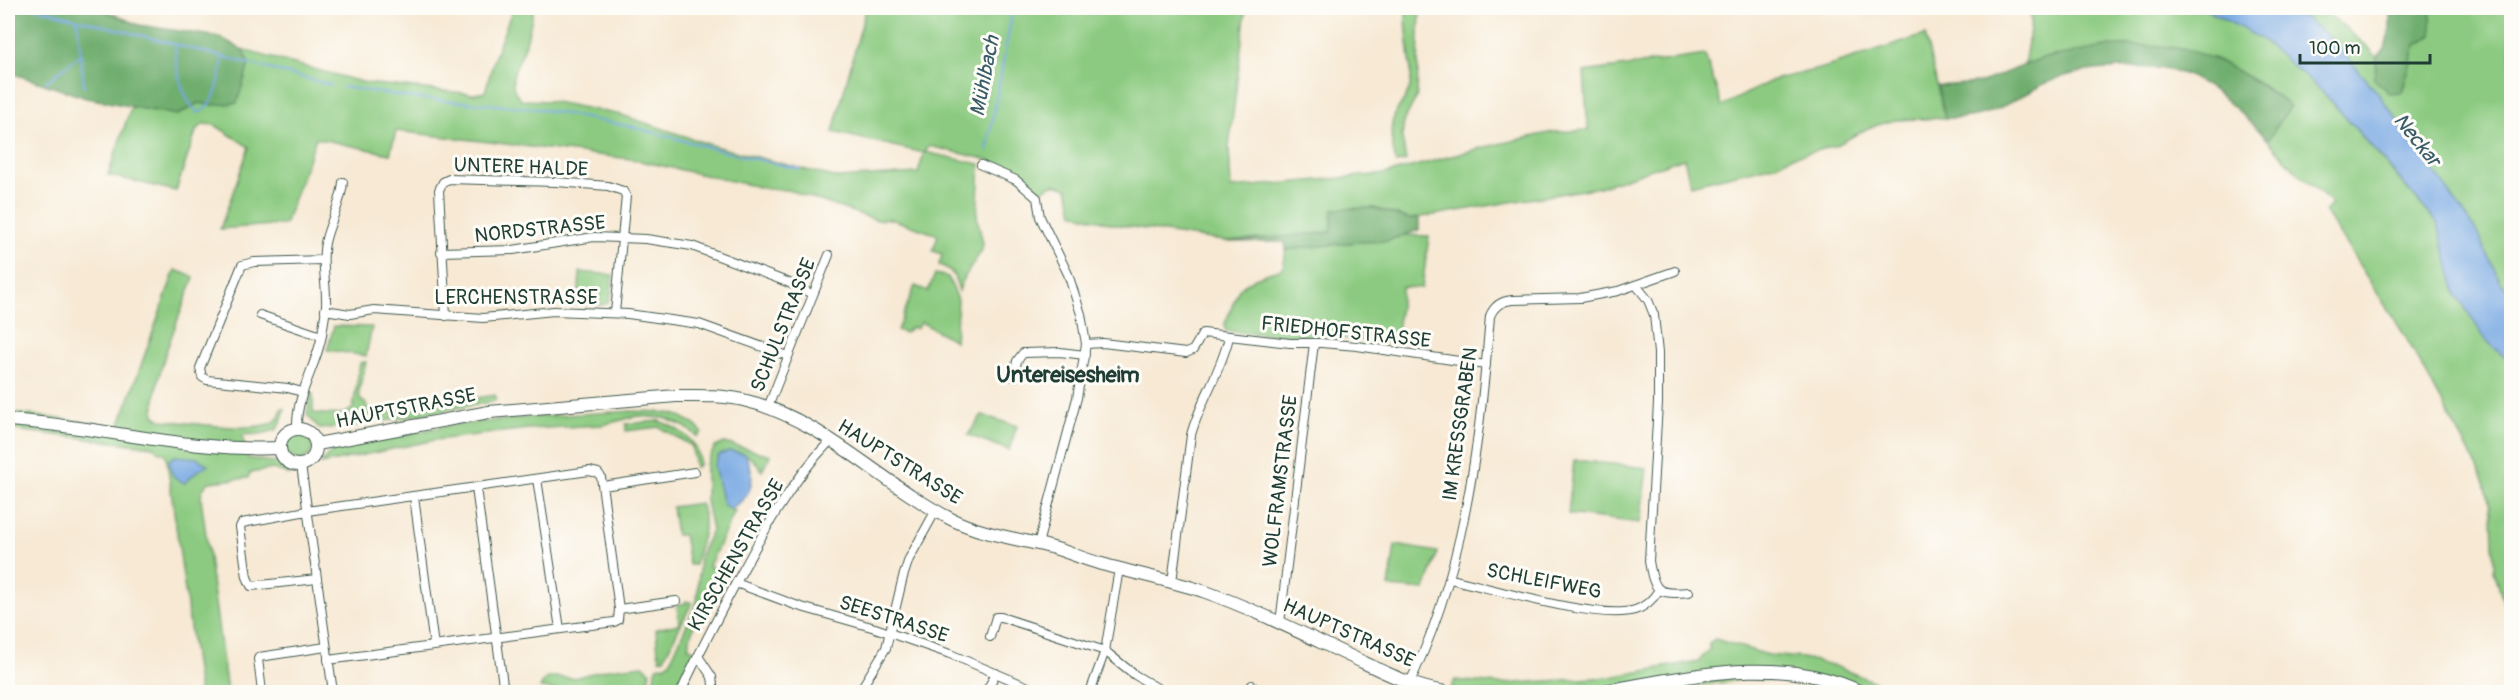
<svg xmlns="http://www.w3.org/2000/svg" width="2519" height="700" viewBox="0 0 2519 700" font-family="Pangolin,sans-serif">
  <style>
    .green { fill: #8bca80; stroke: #55845a; stroke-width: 1.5 }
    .forest { fill: #70ae6e; stroke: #487651; stroke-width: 1.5 }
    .water { fill: #78a9e3; stroke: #4c738c; stroke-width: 1.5 }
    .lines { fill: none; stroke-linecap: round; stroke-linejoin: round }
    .stream { stroke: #78a9e3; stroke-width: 2 }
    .minor-casing { stroke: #3f574c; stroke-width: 10 }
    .secondary-casing { stroke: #3f574c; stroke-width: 14 }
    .minor { stroke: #fff; stroke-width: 8 }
    .secondary { stroke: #fff; stroke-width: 12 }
    .labels { text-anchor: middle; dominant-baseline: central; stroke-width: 6; stroke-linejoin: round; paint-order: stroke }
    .street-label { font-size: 20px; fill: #1f3d34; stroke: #fdfcf7 }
    .water-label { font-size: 21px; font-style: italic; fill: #3a5d69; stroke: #fdfcf7 }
    .quarter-label { font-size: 22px; font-weight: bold; fill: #1f3d34; stroke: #fdfcf7 }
  </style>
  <rect width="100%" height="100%" fill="#fdfcf7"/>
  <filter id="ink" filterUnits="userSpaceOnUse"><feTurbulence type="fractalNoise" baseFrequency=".0167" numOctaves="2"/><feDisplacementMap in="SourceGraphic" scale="12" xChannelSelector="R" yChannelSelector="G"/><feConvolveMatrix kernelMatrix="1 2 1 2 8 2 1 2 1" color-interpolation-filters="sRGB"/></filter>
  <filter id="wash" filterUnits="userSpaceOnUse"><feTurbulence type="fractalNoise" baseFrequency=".008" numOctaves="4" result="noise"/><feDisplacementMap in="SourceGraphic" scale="24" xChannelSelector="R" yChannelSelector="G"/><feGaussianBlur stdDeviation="1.35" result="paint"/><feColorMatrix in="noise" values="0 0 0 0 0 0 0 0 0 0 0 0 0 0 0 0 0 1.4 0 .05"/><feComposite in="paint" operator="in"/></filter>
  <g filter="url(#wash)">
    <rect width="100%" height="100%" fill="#f7e9d4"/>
    <g class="green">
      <path d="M513,8H534C531,20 529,34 525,46C519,66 503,80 521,100L550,101L622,115L714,146L838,178L918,173L924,153L833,132L866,8H1246L1229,147L1231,188L1385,174L1485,147L1553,132L1588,130L1584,72L1705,55L1722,106L1773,80L1823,68L1925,35L1945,118L1895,120L1868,128L1835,146L1791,157L1778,164L1690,185L1684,158L1600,187L1410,219L1374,208L1333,209L1332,232L1229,242L1113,224L1073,213L1068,189C1057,183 1052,183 1042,191L989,160L929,146L925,152L980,164L977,218L983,243L982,250L962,281L959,291C955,277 953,269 939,265L942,254L933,251L938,235L891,219L876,220L788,190L768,189L631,159L396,131L390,154L316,138L285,224L220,229L249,147L215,125L203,124L196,131L176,191L108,175L131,107L178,115L198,103L215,105L249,64L243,50L366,83L474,94L485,92L495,56Z"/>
      <path d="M1406,8H1420L1417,96L1404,121L1402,137L1406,161L1396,163C1393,148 1388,132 1394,117C1399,103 1411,96 1411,78C1411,55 1405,31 1406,8Z"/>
      <polygon points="2030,8 2203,8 2260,38 2324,93 2438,224 2445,247 2486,340 2511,363 2511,639 2506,610 2494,571 2492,517 2487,491 2478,468 2405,336 2325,212 2332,204 2285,160 2268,140 2289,106 2262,85 2214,58 2043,58 2024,65 2031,23"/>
      <polygon points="2292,8 2320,8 2368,47 2377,57 2374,79 2402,92 2416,45 2432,35 2430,8 2511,8 2511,293 2501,283 2492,266 2332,39"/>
      <polygon points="1403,235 1429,236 1422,288 1402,287 1396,343 1319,336 1274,335 1226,331 1224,326 1239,289 1255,278 1283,268 1286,250 1357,242 1387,241"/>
      <path d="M175,270L194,277C178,322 155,367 154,415L161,420C186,422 251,433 272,423C279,420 280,414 282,408L285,409L281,422L276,430L260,434L242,435L248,458L279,463L288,468L290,475L273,469L250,473L248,478L209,482L202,490L201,498L227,692H199L166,454L157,451L155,447L8,429V412L119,427Z"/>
      <path d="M580,272L613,275C610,309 612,306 578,304Z"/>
      <polygon points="935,274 948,277 958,300 955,341 921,322 916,329 912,327 905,333 897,330 915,286 928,291"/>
      <polygon points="334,326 372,327 366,356 327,350"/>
      <path d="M366,362L359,391L360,399L366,404L373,423L320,429L307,415L309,396L313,394V413C328,414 341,418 353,408L360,363Z"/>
      <polygon points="495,395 497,399 492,402 384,421 385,413"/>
      <path d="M631,411C661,412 681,409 702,432L698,437L685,427L665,418L638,416L602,425L528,429L435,440L321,464L333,449L451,425L531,417Z"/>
      <polygon points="982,415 1017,426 1009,450 968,435"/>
      <path d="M659,421C678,428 702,442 699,465L695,468L692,446L659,427L626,431V424Z"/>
      <circle cx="299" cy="447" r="13"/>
      <path d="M724,443L771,455L762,471C751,453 738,448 718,456L714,467L730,509L735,511L709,566L717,570C705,594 694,620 688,647L697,652L675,692H652L655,672L657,667L666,665L670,662L697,602L700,555L712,530L706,501V464L715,447Z"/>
      <polygon points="1574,460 1647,468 1640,523 1568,514"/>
      <path d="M700,503C710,532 700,538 695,565H689L684,535H676L672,507Z"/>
      <polygon points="1395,545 1438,552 1425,590 1389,587"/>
      <polygon points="686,601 692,603 664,658 659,659 660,653 658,653 656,629 679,624 677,605 685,604"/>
      <polygon points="1715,639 1768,655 1803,658 1832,665 1875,682 1892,692 1843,692 1801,683 1750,679 1647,692 1449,692 1455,680 1499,684 1611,677 1698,661 1709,651 1709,643"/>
      <polygon points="643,665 650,671 647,692 565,692 540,688 545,679 553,677 574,678 607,669"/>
    </g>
    <g class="forest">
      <polygon points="8,8 99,8 139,25 220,37 243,50 249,64 237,103 215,105 198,103 178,115 86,98 8,72"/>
      <polygon points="2390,8 2430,8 2432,35 2416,45 2402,92 2389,93 2374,79 2377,57 2385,49 2390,29"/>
      <path d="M2111,46C2131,46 2152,44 2171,47C2216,53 2254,80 2290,106L2268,140C2245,116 2209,80 2177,72C2155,66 2131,67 2109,69C2086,70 2063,75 2042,85C2005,104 1989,120 1945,118L1938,86L1979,83L2043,58Z"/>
      <polygon points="1374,208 1410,219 1419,218 1419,230 1387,241 1357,242 1286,250 1285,242 1229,242 1331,232 1333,209"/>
    </g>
    <g class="water">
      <polygon points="2203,8 2292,8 2332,39 2377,92 2474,227 2501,283 2511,293 2511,363 2486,340 2456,294 2438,224 2379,155 2324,93 2260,38"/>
      <path d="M730,451L745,454C757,476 754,496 730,509L723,504L714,466L719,455Z"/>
      <path d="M175,456L197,458L208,465L196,472L185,483C172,479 171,473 169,460Z"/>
    </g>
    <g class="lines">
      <g class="stream">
        <polyline points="36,8 331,85"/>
        <polyline points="77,20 84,86"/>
        <path d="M175,45C176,68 180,96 198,113C217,105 221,75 223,57"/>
        <polyline points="46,82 80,55"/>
        <polyline points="342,87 415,98 533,108 633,127 741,156 800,169"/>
        <polyline points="987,150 1013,8"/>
      </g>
    </g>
  </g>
  <g filter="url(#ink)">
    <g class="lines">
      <defs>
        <g id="minor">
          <polyline points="981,165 1016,180 1037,198 1040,217 1068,274 1081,314 1086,344 1077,398 1038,544"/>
          <polyline points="441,252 513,250 594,237 646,239 692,246 787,282 812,294"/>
          <path d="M1636,285L1648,300L1654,315L1658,353V403L1649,561C1654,592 1658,595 1689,592"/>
          <polyline points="325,310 350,314 374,310 483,318 554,311 628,314 699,324 788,356"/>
          <polyline points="260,315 321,336"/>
          <polyline points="446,316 439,190 443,182 449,179 557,182 608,186 623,191 626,196 615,313"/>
          <polyline points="1086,344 1103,343 1186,353 1193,350 1203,333 1290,343 1321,343 1357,346 1486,365"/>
          <polyline points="1014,377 1017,361 1023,353 1060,352 1085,355"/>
          <polyline points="302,392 288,388 207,380 202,377 200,368 242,265 254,262 323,260"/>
          <polyline points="768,407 829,255"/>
          <path d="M297,428C296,394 316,368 322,335C323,324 327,310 326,299C326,280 321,262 325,243C329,222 342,203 343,182"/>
          <polyline points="301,465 333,692"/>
          <polyline points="537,479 560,629"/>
          <polyline points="603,486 695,472"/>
          <polyline points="476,488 504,692"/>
          <polyline points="414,497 434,646"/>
          <polyline points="317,579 251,586 247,577 240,527 242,523 307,511 589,471 598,473 601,477 619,609 618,620 614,622 328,660"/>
          <path d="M1450,579C1492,588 1597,621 1635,610C1646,607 1653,599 1659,590"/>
          <path d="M1172,582L1191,435C1200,401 1221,372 1229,337"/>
          <polyline points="736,583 798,606 875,628 950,654 1040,692"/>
          <polyline points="619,609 676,601"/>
          <polyline points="1280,623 1314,343"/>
          <polyline points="990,637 996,617 1001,617 1105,651 1135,675 1164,692"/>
          <polyline points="698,656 712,677 714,692"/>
          <polyline points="262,692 258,659 259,657 326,647"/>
          <path d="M681,692C695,660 712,629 728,598C757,544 787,485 830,441"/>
          <polyline points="859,692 886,648 903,577 909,559 936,510"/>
          <polyline points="986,692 996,673"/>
          <polyline points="1090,692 1105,651 1119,569"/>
          <polyline points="1247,692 1252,685"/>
          <path d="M1405,692C1464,577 1480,444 1490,316C1494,306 1501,301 1512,300L1580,298L1618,291L1675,271"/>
        </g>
        <g id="secondary">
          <path d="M8,420C99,426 188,452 280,448"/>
          <circle cx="298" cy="447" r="18"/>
          <path d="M317,444L489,412L676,396C698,396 721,395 743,400C822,418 880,483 951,519C981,534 1014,538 1046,546C1064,550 1080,558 1098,563C1133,573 1168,580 1203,591C1254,609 1303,634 1352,657C1382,671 1412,687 1445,692"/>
          <path d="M1598,692C1683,678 1780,652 1861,692"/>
        </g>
      </defs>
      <use href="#minor" class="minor-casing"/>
      <use href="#secondary" class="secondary-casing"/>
      <use href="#minor" class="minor"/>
      <use href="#secondary" class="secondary"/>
    </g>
  </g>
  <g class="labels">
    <g class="street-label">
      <text transform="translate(521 167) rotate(2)">UNTERE HALDE</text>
      <text transform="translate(540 229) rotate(-6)">NORDSTRASSE</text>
      <text x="516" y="297">LERCHENSTRASSE</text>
      <text transform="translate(783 325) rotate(-68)">SCHULSTRASSE</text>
      <text transform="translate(1346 332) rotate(6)">FRIEDHOFSTRASSE</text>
      <text transform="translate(406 408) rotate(-11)">HAUPTSTRASSE</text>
      <text transform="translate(1460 424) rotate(-82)">IM KRESSGRABEN</text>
      <text transform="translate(900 462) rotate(32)">HAUPTSTRASSE</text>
      <text transform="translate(1280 481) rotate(-83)">WOLFRAMSTRASSE</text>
      <text transform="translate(736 555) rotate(-60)">KIRSCHENSTRASSE</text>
      <text transform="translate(1544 581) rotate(11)">SCHLEIFWEG</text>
      <text transform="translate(894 619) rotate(18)">SEESTRASSE</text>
      <text transform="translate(1349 633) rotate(24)">HAUPTSTRASSE</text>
    </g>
    <g class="water-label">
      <text transform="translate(985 76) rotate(-79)">Mühlbach</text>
      <text transform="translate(2417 140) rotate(51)">Neckar</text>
    </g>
    <g class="quarter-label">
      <text x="1068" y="375">Untereisesheim</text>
    </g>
  </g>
  <rect width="2519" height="700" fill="none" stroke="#fdfcf7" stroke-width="30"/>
  <path d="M2300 54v9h130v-9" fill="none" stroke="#1f3d34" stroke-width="3"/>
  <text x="2309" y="54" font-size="18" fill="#1f3d34" stroke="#fdfcf7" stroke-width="4.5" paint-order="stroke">100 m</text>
</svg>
